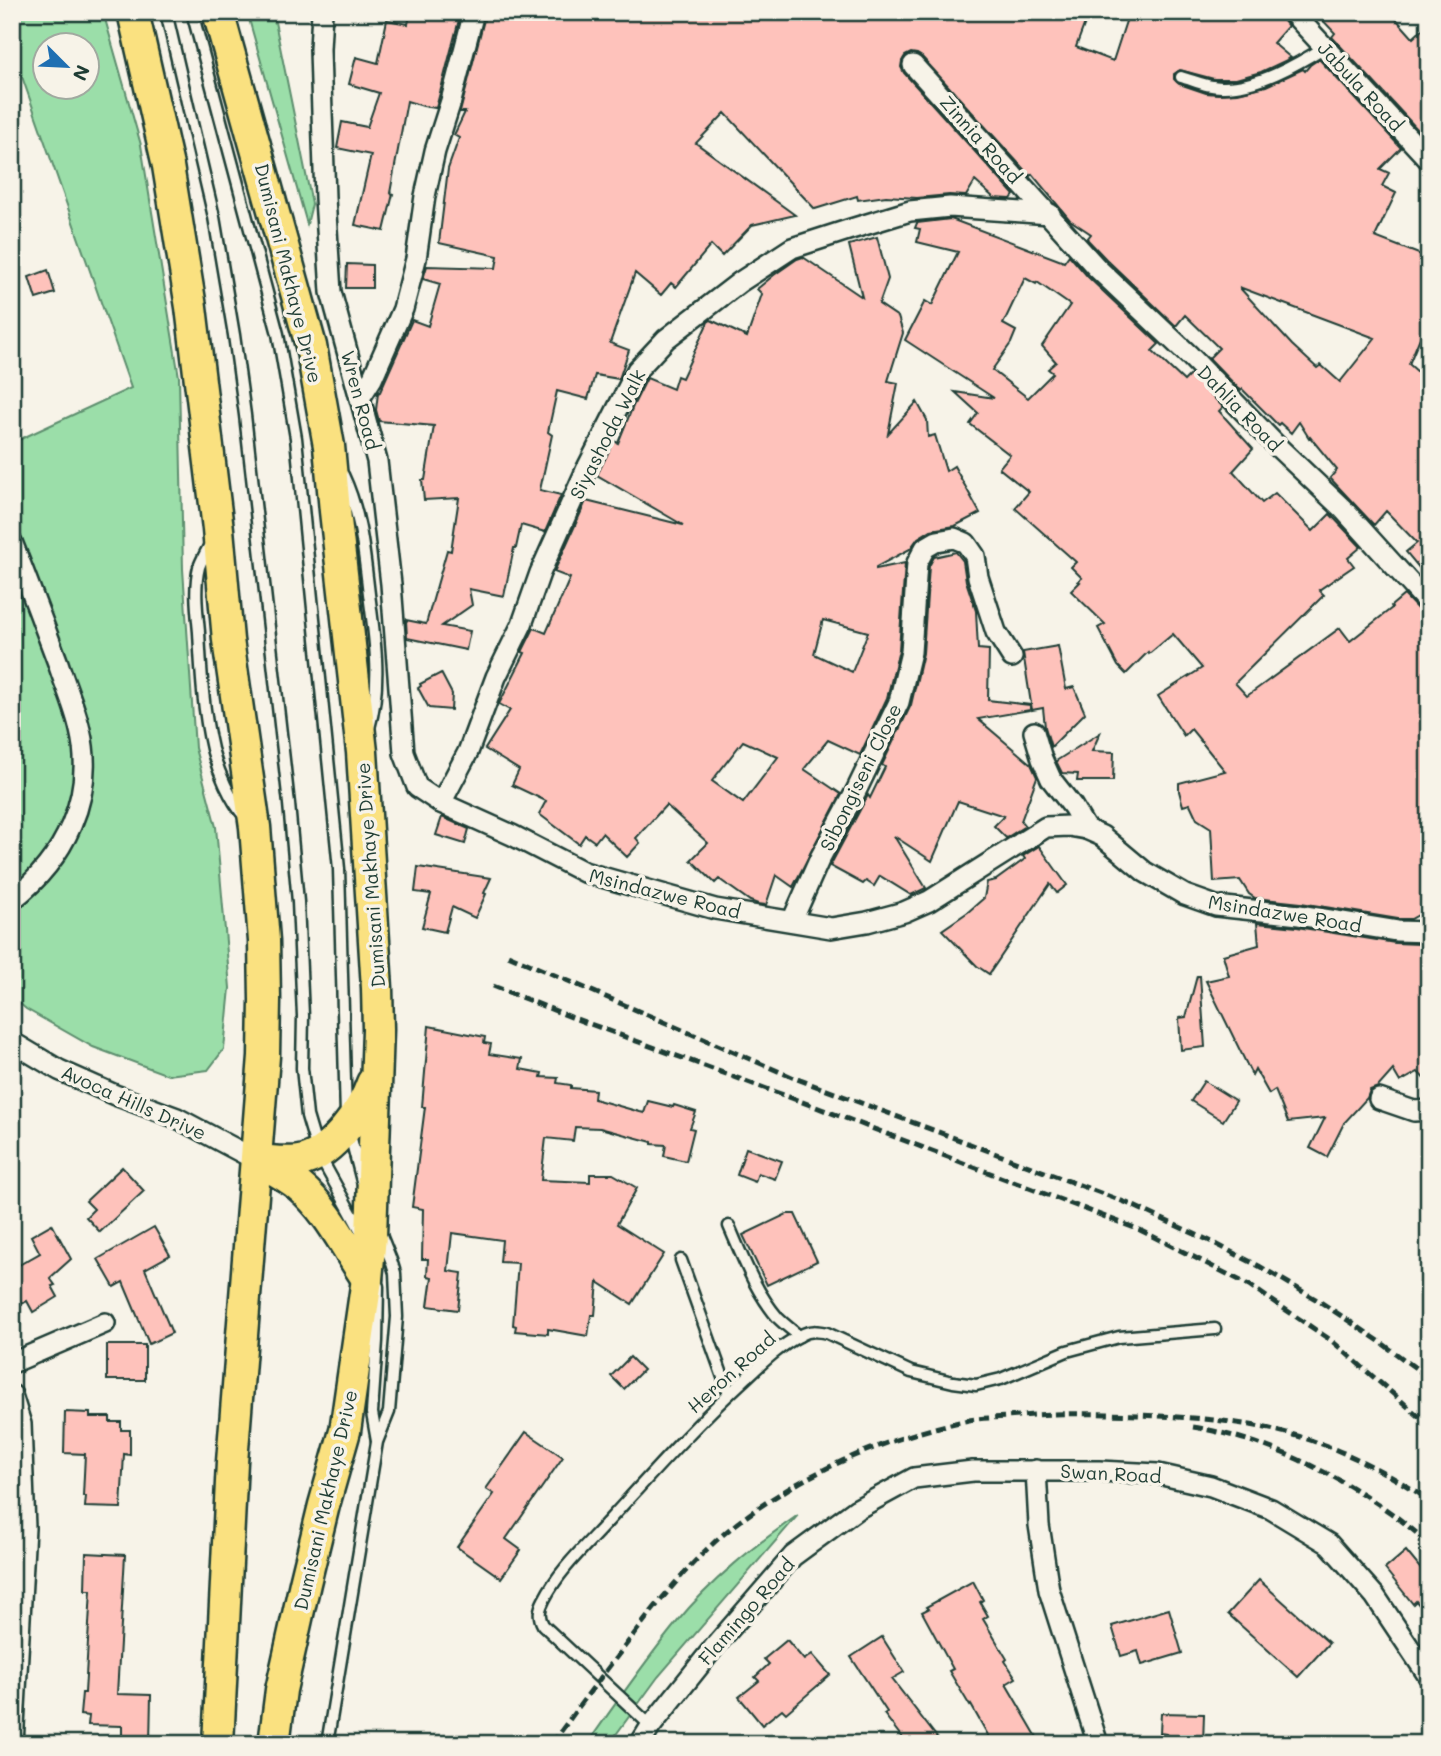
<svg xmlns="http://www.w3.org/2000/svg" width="1441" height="1756" viewBox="0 0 1441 1756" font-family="Mali,sans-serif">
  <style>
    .green { fill: #9bdea9; stroke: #5d8e6e; stroke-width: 2; fill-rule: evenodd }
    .building { fill: #fec2bb; stroke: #1f3d34; stroke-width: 2; fill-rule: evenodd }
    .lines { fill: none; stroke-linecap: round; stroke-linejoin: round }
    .lane-casing { stroke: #1f3d34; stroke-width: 15 }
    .street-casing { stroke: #1f3d34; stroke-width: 24 }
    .primary-casing { stroke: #1f3d34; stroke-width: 35 }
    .lane { stroke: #f7f3e8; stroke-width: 10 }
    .street { stroke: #f7f3e8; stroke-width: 19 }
    .primary { stroke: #fae180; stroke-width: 30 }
    .rail { stroke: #1f3d34; stroke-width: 5; stroke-dasharray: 10 5; stroke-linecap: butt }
    .labels { text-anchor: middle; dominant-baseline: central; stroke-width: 7; stroke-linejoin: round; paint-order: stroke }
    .street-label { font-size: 19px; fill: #1f3d34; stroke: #f7f3e8 }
  </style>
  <rect width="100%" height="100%" fill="#f7f3e8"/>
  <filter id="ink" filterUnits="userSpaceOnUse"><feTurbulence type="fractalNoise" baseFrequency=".0143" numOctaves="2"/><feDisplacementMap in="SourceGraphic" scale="14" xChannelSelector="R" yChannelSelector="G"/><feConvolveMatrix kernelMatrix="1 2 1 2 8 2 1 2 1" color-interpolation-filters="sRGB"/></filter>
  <g filter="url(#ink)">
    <g class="green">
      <path d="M12,12H103L141,145L179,377L183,569L195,748L216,827L230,988L224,1049L208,1070L168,1075L93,1047L26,1009L12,997V443L131,388L12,48ZM46,46H88V88H46Z"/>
      <polygon points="247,12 273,12 312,204 307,224"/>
      <path d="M798,1515L658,1677L609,1744H587C616,1703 645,1661 677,1622C711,1580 754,1546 798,1515Z"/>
    </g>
    <g class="building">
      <polygon points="411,12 461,12 436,108 423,106 407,101 390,193 393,194 384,231 355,225 371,155 337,148 342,122 367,127 379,93 349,84 356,57 378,63 387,20 408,24"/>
      <path d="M486,12H1089L1076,47L1113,61L1129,12H1280L1283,20L1288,26L1273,43L1291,58L1261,72L1236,79H1214L1180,70L1174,74V79L1179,84L1206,93L1218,94L1238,93L1266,86L1303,69L1305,71L1310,65L1319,59L1401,148L1380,169L1389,173L1382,186L1396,193L1375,237L1429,258V304L1422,327L1424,328L1409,364L1429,382V585L1423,579L1426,576L1406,552L1417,543L1386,511L1374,525L1330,478L1337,470L1310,437L1309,438L1299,422L1291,433L1280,423L1278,425L1242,389L1240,390L1209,358L1219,348L1185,315L1176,326L1106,259L1087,239L1091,234L1070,220L1032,174L1030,176L922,57L917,54L911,53L905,56L902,61L901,67L904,73L1014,195L1011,199L994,198L975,181L966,196L949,195L917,198L886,196L858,200L857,196L815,209L725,113L696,143L795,215L752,225L722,256L711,245L676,287L671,283L661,295L635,273L610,343L629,350L619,379L595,375L588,399L557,391L548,432L552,435L540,490L561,495L545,532L521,525L516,548H514L504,596L469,589L472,605L442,626L470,631L466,650L407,638L406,620L426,624L447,550L451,551L459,498L424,500L422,480H425L434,426L379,421L376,410L378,393L380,392L412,320L428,326L440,284L423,279L427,266L496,268L498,256L439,243L448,169L459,138L454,135L465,112H460ZM1239,287L1375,338L1340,382L1321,365L1317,368L1292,345Z"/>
      <polygon points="1315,12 1390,12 1413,38 1429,23 1429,121 1419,131 1332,37 1335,33"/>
      <path d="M951,219L1064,262L1069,255L1088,277L1159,344L1152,351L1184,381L1191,374L1223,407L1219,411L1253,449L1233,471L1262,503L1275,493L1313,531L1330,514L1361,547L1348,558L1354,566L1319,590L1324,595L1235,683L1247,696L1340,628L1350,641L1392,608L1391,606L1404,595L1420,612L1429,616V909L1411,919H1398L1301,903L1255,898L1249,894L1240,880L1214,882L1211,828L1197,819L1190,804L1183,806L1179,791V783L1225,771L1191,729L1184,736L1158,696L1202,668L1173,634L1149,654L1148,652L1126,674L1118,666L1098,628L1105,624L1071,591L1080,582L1078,581L1082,578L1071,567L1076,562L1015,508L1029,492L999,468L1010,455L970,424L978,413L955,392L994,398L905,340L925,301L932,305L958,252L917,242L920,229L915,228L917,223ZM1025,278L1036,284L1037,282L1070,305L1042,346L1056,362L1048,369L1053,373L1028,398L992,370L1011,343L1016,331L1003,324Z"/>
      <path d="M877,237L888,279L879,304L898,317L903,333L888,381L898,383L888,434L917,402L927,420L928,437L935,435L946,471L954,466L980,513L955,526L931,530L918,538L910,549L876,567V569L905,563L899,650L887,698L860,755L828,740L804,769L841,794L793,887L776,875L766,905L758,904L750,901L719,879L715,883L691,860L708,843L666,805L636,838L640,843L627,857L602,833L595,842L585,835L579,844L539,814L546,801L512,785L519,770L485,749L510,710L499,704L525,653L522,652L534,628L546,633L570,578L554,572L586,501L683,525L597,475L614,441L618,443L633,406L647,378L673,389L677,376L682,378L708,322L711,320L747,337L762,294L757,289L774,275L797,259L803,257L862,297L849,245ZM823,620L868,632L852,672L814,654ZM743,741L778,757L743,803L712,781Z"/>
      <polygon points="347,264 372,265 372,288 346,288"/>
      <polygon points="48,270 55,293 36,299 29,277"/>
      <polygon points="956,552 963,561 966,581 976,611 978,649 989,650 988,700 1030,705 1030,710 978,719 1031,764 1037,777 1021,821 1025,826 1006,838 994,826 1004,816 958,801 932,861 894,836 926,888 911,895 880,876 874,886 866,881 863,884 830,866 868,795 870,798 885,767 882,765 911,705 923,653 929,566 934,557"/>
      <polygon points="1058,646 1066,689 1074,687 1085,713 1051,747 1045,727 1043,708 1032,710 1023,652"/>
      <polygon points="441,673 452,694 451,710 429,708 418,688 421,686 420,684"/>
      <polygon points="1100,733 1092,751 1114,752 1113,781 1077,781 1078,774 1062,773 1056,761"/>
      <polygon points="442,817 469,829 465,844 436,835"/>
      <polygon points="1039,846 1067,885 1057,893 1050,884 989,974 977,966 942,930 968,912 984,898 987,882 996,880 1025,859 1023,856"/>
      <polygon points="418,867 491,878 484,893 486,894 475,918 452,907 445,932 422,927 431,894 415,892"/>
      <polygon points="1257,923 1297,927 1395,943 1420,944 1429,965 1429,1084 1418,1072 1400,1082 1393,1070 1378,1087 1370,1090 1367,1098 1344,1123 1327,1157 1310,1148 1325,1118 1288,1122 1275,1090 1269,1094 1255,1069 1252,1075 1206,981 1229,976 1223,955 1259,945"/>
      <polygon points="1197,976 1200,976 1205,1047 1181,1050 1179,1018 1186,1017"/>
      <polygon points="429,1026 485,1037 484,1043 491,1044 489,1054 522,1059 520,1069 542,1073 541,1077 558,1078 557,1083 571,1085 571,1088 595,1090 594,1099 640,1112 644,1113 648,1101 673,1107 674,1105 696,1112 690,1128 694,1129 686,1161 664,1156 666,1145 652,1144 652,1142 600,1128 575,1127 573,1141 546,1138 541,1180 590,1182 590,1174 613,1174 637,1188 617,1224 664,1254 632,1304 598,1282 595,1315 591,1315 588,1336 548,1329 548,1334 515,1331 516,1326 513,1325 518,1263 500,1262 502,1240 452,1233 448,1271 462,1273 458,1310 428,1306 432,1277 427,1276 428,1259 422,1259 423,1209 412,1207 425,1107 422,1107"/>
      <polygon points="1204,1081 1236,1101 1223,1121 1191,1101"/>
      <polygon points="746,1148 782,1161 775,1179 758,1173 755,1182 737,1175"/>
      <polygon points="122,1167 144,1191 100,1232 86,1217 94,1209 86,1201"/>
      <polygon points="787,1214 795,1214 817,1261 767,1285 743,1235"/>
      <polygon points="52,1224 71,1259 50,1278 55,1285 52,1286 58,1297 33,1312 27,1301 22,1304 12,1287 12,1269 40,1253 31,1236"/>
      <polygon points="154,1227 170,1255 145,1269 172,1333 149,1344 123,1282 114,1287 98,1259"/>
      <rect x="107" y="1345" width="38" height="35"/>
      <polygon points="630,1357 643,1370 624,1389 611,1376"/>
      <polygon points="65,1412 90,1413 90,1417 110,1417 110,1422 121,1422 121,1430 130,1430 130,1455 124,1454 121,1508 85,1507 86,1496 83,1496 85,1454 64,1453"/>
      <polygon points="526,1432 563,1457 506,1539 521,1550 501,1578 457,1547 494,1494 486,1489"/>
      <polygon points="1406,1551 1429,1579 1429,1617 1416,1601 1413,1604 1385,1569"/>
      <polygon points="86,1553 125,1555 117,1694 151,1695 150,1744 122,1744 122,1726 88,1725 89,1716 80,1715 82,1693 85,1693 91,1590 85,1590"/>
      <polygon points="1259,1580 1329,1643 1298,1677 1228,1614"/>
      <polygon points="973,1581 983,1600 980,1602 988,1616 983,1619 1007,1659 1005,1661 1016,1678 1006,1684 1041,1744 993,1744 971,1705 970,1706 949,1671 953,1669 922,1612 928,1609 926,1607"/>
      <polygon points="1169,1609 1182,1653 1142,1665 1138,1651 1121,1656 1112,1626"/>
      <polygon points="882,1637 904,1672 892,1679 942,1744 907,1744 884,1714 887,1712 851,1657"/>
      <polygon points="787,1640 804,1660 812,1654 830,1675 786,1713 782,1709 762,1725 739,1697 759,1681 755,1677 769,1664 764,1659"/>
      <polygon points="1161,1713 1204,1714 1203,1744 1167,1744 1167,1734 1160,1733"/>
    </g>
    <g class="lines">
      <defs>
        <g id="lane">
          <polyline points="166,12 214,217 234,335 245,415 289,804 298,902 303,1016 302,1068 307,1116 318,1153 361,1231"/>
          <polyline points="192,12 278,334 296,438 339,869 346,1116"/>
          <path d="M1181,77C1195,81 1209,88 1224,87C1258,87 1296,65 1325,47"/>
          <path d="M343,475C361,513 364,553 369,594C375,639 382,684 369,728"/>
          <path d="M211,543C207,550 202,559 199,567C194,587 197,611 199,632C201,670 203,711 212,749C218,771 230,800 245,817"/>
          <polyline points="349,1131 362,1181"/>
          <path d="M729,1226C743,1258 755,1291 778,1318C784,1324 792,1330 799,1336"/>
          <polyline points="681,1260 729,1394"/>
          <polyline points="377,1441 372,1413 377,1341 378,1286"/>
          <path d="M651,1726L543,1625C538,1616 539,1609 544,1600C560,1568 589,1543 612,1517C654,1471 696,1424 742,1382C760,1365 779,1346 801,1335C810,1330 817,1331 827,1333L911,1372L953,1382L976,1385L1001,1379L1067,1351L1119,1337L1215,1329"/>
          <polyline points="327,1744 377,1442 389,1412 397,1317 395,1273 391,1260 381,1235"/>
        </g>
        <g id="street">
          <polyline points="322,12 320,49 321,83 325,198 331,292 377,461 391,584 404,753 417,787 441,803 512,835 584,872 715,909 831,928 867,922 904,912 929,901 1046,827 1069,826 1086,829 1102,836 1145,872 1185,895 1216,906 1299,915 1397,931 1429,932"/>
          <polyline points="1292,12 1429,160"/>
          <polyline points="913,65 1097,268 1190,356 1279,448 1343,509 1429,604"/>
          <polyline points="360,398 372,379 403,309 416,259 425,196 435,151 451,101 474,12"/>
          <path d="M12,542C28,582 43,623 58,663C65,685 75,707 80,730C96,796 64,860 12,900"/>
          <polyline points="1034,732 1042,759 1051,779 1073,807 1086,829"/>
          <polyline points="441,803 468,752 496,677 522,624 540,573 587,468 637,370 666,339 740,282 792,248 851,229 910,211 950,207 1050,214"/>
          <polyline points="792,921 820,858 856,791 899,702 911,652 917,563 925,548 937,541 954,538 966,543 975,556 978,577 996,632 1012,657"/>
          <polyline points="12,1042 59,1070 115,1095 177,1118 256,1160"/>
          <polyline points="1379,1099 1414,1111 1429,1110"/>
          <polyline points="12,1363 105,1323"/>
          <polyline points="12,1395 21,1424 25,1528 13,1744"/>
          <polyline points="1036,1470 1039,1525 1049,1590 1098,1744"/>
          <polyline points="640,1744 651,1726 715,1646 793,1556 857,1509 914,1478 973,1471 1099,1471 1158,1474 1211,1486 1271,1509 1329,1544 1375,1596 1429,1677"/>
        </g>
        <g id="primary">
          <polyline points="133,12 168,166 191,307 218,529 228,640 255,827 264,941 265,1000 264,1056 232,1462 218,1744"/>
          <polyline points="218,12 311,346 329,446 335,511 362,752 377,988 378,1029 371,1236 367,1279 345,1431 324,1505 305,1583 281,1690 274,1744"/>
          <path d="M256,1160C270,1168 286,1175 299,1186C328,1210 346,1248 367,1279"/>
          <path d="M260,1160C274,1161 290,1164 304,1160C333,1152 363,1110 372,1083"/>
        </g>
      </defs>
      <use href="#lane" class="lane-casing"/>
      <use href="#street" class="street-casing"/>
      <use href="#primary" class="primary-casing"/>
      <use href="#lane" class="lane"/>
      <use href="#street" class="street"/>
      <use href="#primary" class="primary"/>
      <g class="rail">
        <polyline points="508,955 792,1077 1127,1203 1208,1240 1259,1266 1319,1301 1379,1341 1429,1378"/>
        <polyline points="493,986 571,1017 816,1107 1140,1230 1249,1285 1332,1341 1429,1425"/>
        <path d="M1193,1427C1264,1439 1332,1471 1391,1513C1404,1522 1416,1533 1429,1543"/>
        <path d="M552,1744C575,1711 600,1678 625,1646C656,1605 690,1561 731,1528C798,1475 881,1439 964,1421C978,1418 993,1418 1007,1417C1040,1414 1073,1413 1107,1414C1172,1416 1238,1418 1301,1437C1346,1451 1390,1474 1429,1500"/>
      </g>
    </g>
  </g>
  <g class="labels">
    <g class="street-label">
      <text transform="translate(1361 86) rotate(47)">Jabula Road</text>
      <text transform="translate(981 139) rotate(48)">Zinnia Road</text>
      <text transform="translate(289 273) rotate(76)">Dumisani Makhaye Drive</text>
      <text transform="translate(361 400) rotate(75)">Wren Road</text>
      <text transform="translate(1240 408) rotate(46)">Dahlia Road</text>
      <text transform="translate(607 434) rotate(-63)">Siyashoda Walk</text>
      <text transform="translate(860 777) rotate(-64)">Sibongiseni Close</text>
      <text transform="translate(370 875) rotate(-94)">Dumisani Makhaye Drive</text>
      <text transform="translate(665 893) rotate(14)">Msindazwe Road</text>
      <text transform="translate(1285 913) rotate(9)">Msindazwe Road</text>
      <text transform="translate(134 1102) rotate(24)">Avoca Hills Drive</text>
      <text transform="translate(731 1372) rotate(-42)">Heron Road</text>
      <text transform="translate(1111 1473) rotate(3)">Swan Road</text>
      <text transform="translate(325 1500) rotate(-77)">Dumisani Makhaye Drive</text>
      <text transform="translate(746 1611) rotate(-49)">Flamingo Road</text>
    </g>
  </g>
  <rect width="1441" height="1756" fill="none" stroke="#f7f3e8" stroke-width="42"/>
  <rect x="21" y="21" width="1399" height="1714" fill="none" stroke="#1f3d34" stroke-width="2.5" filter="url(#ink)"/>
  <g transform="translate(66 66) rotate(114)"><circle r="33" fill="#f7f3e8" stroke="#a1aaa0" stroke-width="2"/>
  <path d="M0-5L12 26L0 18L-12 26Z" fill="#1f6fb2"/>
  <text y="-10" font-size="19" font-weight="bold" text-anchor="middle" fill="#1f3d34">N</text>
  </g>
</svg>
